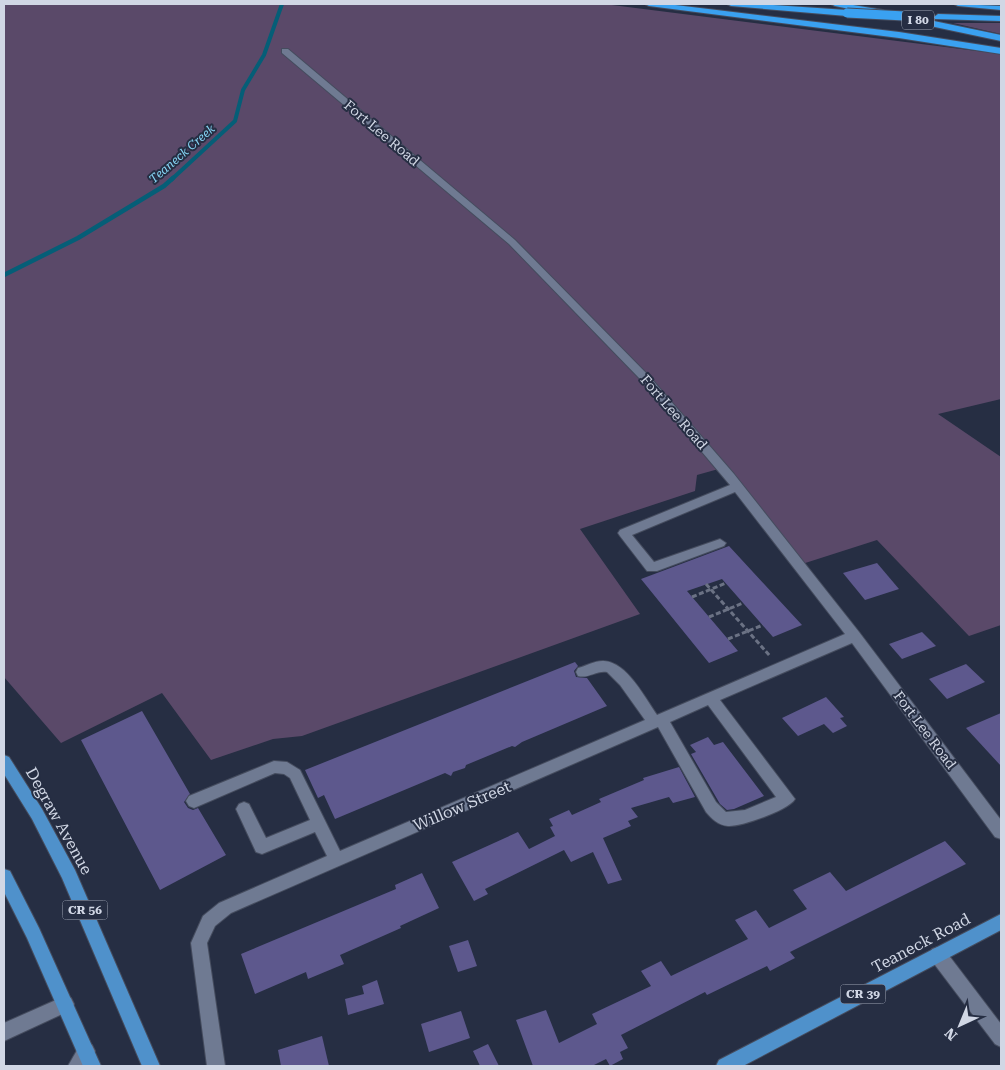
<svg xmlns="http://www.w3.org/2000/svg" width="1005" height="1070" viewBox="0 0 1005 1070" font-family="'Roboto Serif',serif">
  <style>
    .green { fill: #5a4969 }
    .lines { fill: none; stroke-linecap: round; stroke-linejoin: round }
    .stream-far1 { stroke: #055e77; stroke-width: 4 }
    .stream { stroke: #055e77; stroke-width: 4.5 }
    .building { fill: #5d588d }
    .minor-casing { stroke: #454c5e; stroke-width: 2 }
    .major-casing { stroke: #454c5e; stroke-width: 2 }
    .highway-casing { stroke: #454c5e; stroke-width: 2 }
    .path { stroke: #6b7284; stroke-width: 3; stroke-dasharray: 5 2.5; stroke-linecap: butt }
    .minor { fill: #6f7a92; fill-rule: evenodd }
    .major { fill: #4f91cb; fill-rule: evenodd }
    .highway { fill: #3aa1f1; fill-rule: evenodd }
    .highway-bridge-casing { stroke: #454c5e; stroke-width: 11; stroke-linecap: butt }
    .highway-bridge { stroke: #3aa1f1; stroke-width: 9 }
    .labels { text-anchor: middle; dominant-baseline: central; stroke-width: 4; stroke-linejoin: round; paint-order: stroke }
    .shield { fill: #262e43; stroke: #9ea4b4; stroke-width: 1 }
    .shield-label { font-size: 12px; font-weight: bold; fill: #d1d7e5 }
    .far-water-label { font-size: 12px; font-style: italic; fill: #88d9f9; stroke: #262e43 }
    .street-label { font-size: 14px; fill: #d1d7e5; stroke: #262e43 }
    .near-street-label { font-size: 16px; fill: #d1d7e5; stroke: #262e43 }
  </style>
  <rect width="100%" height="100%" fill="#262e43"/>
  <g class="green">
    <polygon points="4,4 604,4 1001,54 1001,399 938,414 1001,457 1001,625 969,636 877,540 799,565 722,468 697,475 695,491 580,529 640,614 302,736 273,739 211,760 162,693 61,743 4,677"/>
    <polygon points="953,23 1001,23 1001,34"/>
  </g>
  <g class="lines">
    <polyline class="stream-far1" points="171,180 235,121 243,90 264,55 282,4"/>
    <polyline class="stream" points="4,275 78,238 164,186 173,178"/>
  </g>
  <g class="building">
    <polygon points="729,546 802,625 773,637 722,579 687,591 738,651 709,663 641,579"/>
    <polygon points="877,563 899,589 865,600 843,573"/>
    <polygon points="922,632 936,646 902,659 889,644"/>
    <polygon points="575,662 578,666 574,671 576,677 587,678 607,706 522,742 515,747 512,746 466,765 465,768 453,772 451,776 445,773 335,819 324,795 318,798 305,770"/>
    <polygon points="966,664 985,682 947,699 929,679"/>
    <polygon points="826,697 844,717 840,718 847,726 833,733 824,724 798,736 782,718"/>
    <polygon points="142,711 190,794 184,802 188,808 193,810 198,808 226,855 160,890 81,740"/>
    <polygon points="1001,713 1001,766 966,728"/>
    <polygon points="708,737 714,745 723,742 764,796 734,809 727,810 720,804 691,754 696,752 690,745"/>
    <polygon points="679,767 695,797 673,803 669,797 631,808 638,817 628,821 631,826 603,838 622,880 608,884 593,852 571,862 564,850 485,889 488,894 474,901 452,862 518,832 529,849 555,836 550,827 553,826 549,819 569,810 572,815 601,802 599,799 644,780 643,778"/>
    <polygon points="945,841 966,864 790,952 795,958 770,971 767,966 707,995 705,992 621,1035 628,1048 620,1052 623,1059 610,1066 606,1059 592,1066 533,1066 516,1020 546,1010 559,1043 597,1024 592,1014 651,986 641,971 661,961 671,976 748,939 735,920 756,910 769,928 807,909 793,890 830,872 846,891"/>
    <polygon points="422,873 439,908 400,926 401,928 340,955 344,964 308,979 306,972 255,994 241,954 396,889 395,885"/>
    <polygon points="468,940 477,966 458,972 449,946"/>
    <polygon points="377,980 384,1004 348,1015 345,999 364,994 362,986"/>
    <polygon points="461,1011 470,1038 429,1052 421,1024"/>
    <polygon points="322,1036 329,1066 281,1066 278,1050"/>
    <polygon points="488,1044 499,1066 480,1066 473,1051"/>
  </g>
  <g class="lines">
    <defs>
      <g id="minor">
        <path d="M282,49H288L515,240L649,376L734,474L859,632L1001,820V839L995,837L852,643L720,700L795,799C789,810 741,827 728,826C718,825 712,819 706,812L658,727L231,913L215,926L207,943L225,1066H207L191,943L203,916L219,903L327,856L315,832L262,854L256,852L236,809L239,804L244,802L249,804L266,838L310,820L290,778L284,774L275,773L194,808L189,806L186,801L189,796L274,761L287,762L300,770L340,851L645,720L620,685L607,672C597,670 588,679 578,676L576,672L578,668C586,666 596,660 604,661C627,662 645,698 657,715L845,634L735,492L632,535L654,562L720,539L726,543L724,546L657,571H647L620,536L618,533L620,530L730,485L641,380L509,244L282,53ZM708,705L776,797L745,810L726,812L716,802L670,722Z"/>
        <polygon points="938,947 944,949 1001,1024 1001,1047 995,1044 932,961 930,955 932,949"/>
        <polygon points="65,996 71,998 74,1004 71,1010 4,1041 4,1023"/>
        <polygon points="86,1042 92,1045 95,1051 87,1066 68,1066 80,1045"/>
      </g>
      <g id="major">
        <polygon points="4,755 9,757 42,809 75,870 160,1066 142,1066 62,878 32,819 4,774"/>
        <polygon points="4,869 10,871 39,928 101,1066 83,1066 27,938 4,892"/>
        <polygon points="1001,914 1001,930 743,1066 716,1066 719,1060"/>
      </g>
      <g id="highway">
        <polygon points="645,4 667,4 899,32 1001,48 1001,54 899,38 649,6"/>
        <polygon points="727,4 760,4 847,10 851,13 847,16 731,6"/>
        <polygon points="831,4 847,4 883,10 887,13 883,16 835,6"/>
        <polygon points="954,4 1001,6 1001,10 958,6"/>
        <polygon points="938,14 1001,16 1001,21 935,19 934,17"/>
        <polygon points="905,15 1001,35 1001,41 902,20 902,16"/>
      </g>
    </defs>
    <use href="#minor" class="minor-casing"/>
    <use href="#major" class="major-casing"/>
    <use href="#highway" class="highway-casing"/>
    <g class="path">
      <polyline points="706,584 770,656"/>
      <polyline points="692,597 726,583"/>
      <polyline points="709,617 743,603"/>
      <polyline points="728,639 763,625"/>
    </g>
    <use href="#minor" class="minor"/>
    <use href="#major" class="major"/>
    <use href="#highway" class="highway"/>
    <defs>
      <polyline id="highway-bridge" points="847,13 924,17"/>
    </defs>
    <use href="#highway-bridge" class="highway-bridge-casing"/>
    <use href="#highway-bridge" class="highway-bridge"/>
  </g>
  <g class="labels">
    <g class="shield">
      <rect x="902" y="10.5" width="32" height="19" rx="4"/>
      <rect x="62.5" y="900.5" width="45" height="19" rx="4"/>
      <rect x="840.5" y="984.5" width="45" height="19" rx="4"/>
    </g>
    <g class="shield-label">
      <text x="918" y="20">I 80</text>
      <text x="85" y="910">CR 56</text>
      <text x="863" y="994">CR 39</text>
    </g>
    <g class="far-water-label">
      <text transform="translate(182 154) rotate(-41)">Teaneck Creek</text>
    </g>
    <g class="street-label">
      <text transform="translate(382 133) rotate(40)">Fort Lee Road</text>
      <text transform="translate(674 412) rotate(49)">Fort Lee Road</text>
      <text transform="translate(925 730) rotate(53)">Fort Lee Road</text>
    </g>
    <g class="near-street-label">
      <text transform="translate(462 806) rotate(-23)">Willow Street</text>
      <text transform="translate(59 821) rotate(61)">Degraw Avenue</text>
      <text transform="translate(921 943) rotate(-28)">Teaneck Road</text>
    </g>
  </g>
  <rect width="1005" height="1070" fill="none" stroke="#d1d7e5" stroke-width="10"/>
  <g transform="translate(960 1025) rotate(224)" stroke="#262e43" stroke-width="4" paint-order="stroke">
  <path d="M0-4L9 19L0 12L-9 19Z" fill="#d1d7e5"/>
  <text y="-8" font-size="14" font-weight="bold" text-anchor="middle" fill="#d1d7e5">N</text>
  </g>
</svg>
